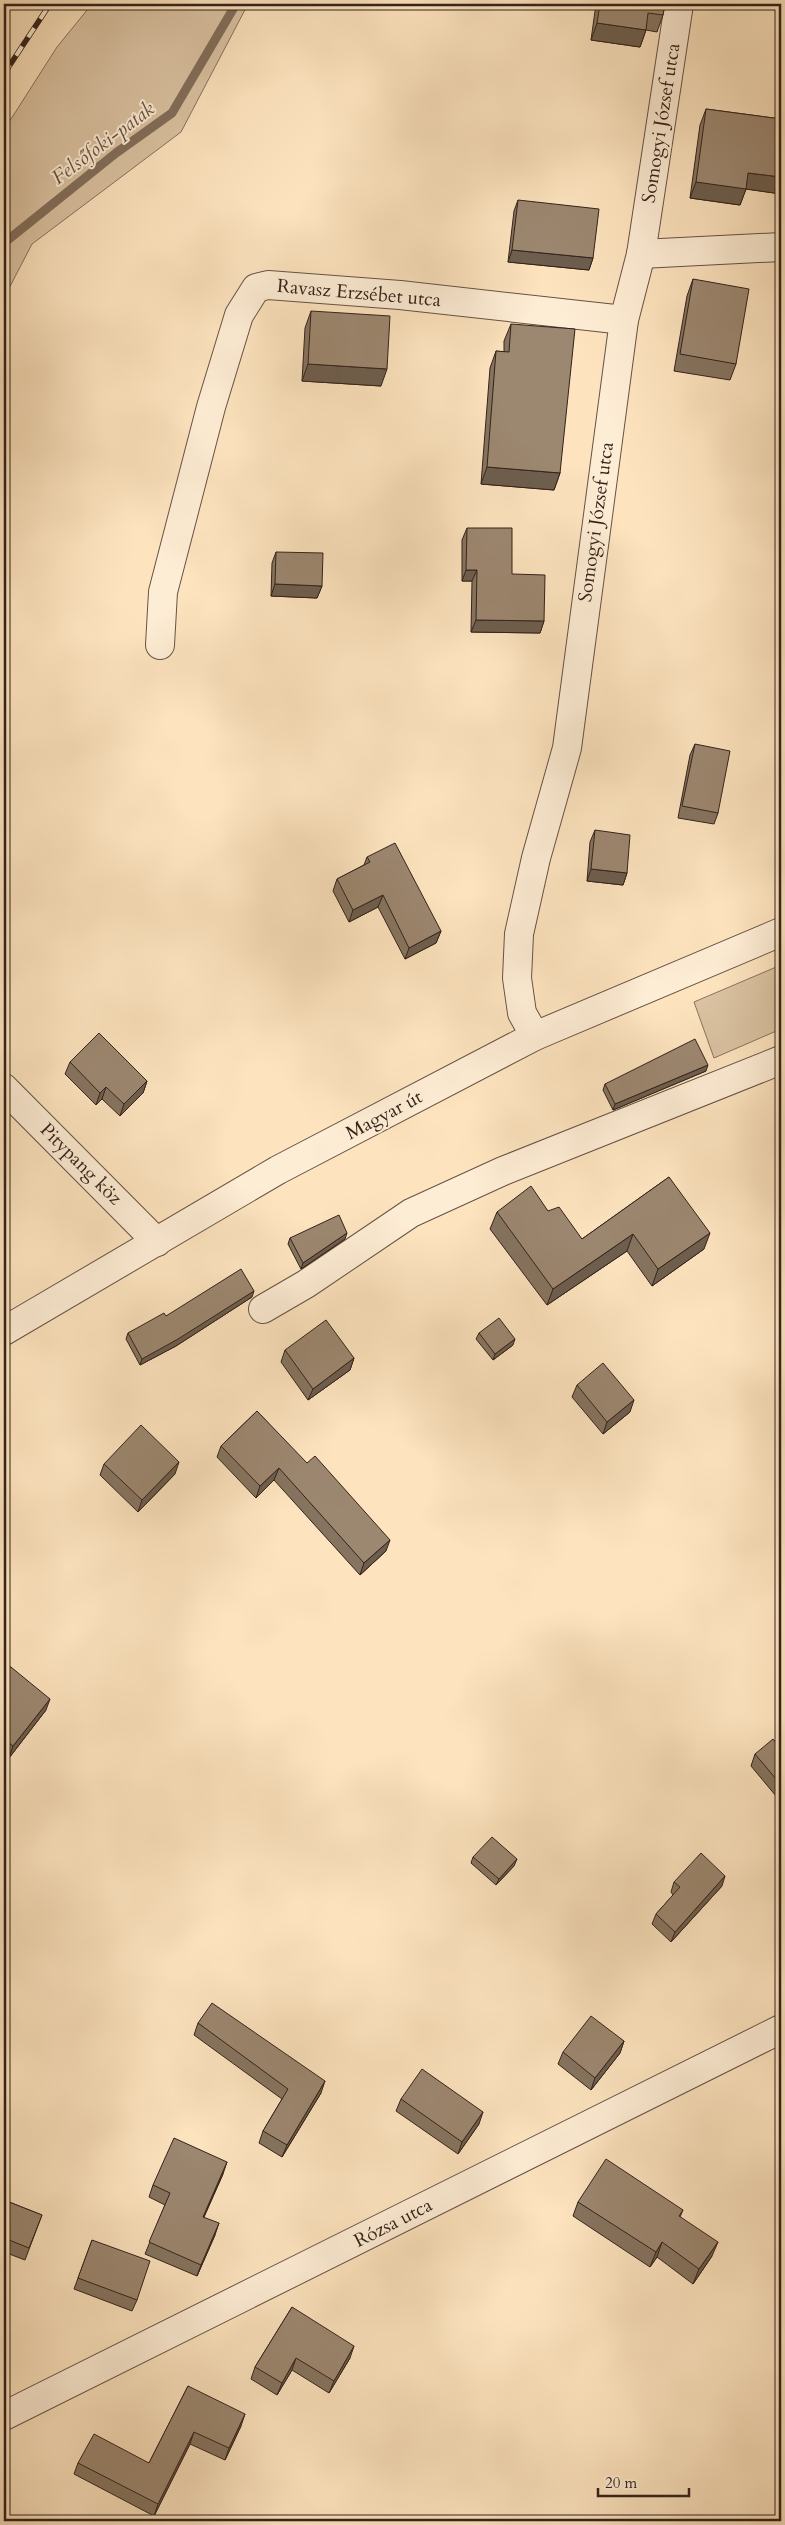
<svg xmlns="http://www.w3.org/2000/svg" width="785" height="2525" viewBox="0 0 785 2525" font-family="Cardo,serif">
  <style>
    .green { fill: #dbc3a3; stroke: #87725f }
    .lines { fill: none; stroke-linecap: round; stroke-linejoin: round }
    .stream { stroke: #836f5c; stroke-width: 9 }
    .minor-casing { stroke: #665244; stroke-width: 30 }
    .minor { stroke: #feedd5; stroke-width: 28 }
    .rail-casing { stroke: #33221b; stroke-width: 5.5 }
    .rail { stroke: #feedd5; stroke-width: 4; stroke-dasharray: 11; stroke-linecap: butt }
    .wall { fill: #867460; stroke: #33221b }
    .shaded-wall { fill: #6d5e4e; stroke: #33221b }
    .building { fill: #9c8770; stroke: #33221b }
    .labels { text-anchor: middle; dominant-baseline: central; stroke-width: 4; stroke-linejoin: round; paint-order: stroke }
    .street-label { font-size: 19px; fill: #33221b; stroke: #feedd5 }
    .water-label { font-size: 20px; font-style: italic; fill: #624f41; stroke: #feedd5 }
  </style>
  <rect width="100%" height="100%" fill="#fde4bf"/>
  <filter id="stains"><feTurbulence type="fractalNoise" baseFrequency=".004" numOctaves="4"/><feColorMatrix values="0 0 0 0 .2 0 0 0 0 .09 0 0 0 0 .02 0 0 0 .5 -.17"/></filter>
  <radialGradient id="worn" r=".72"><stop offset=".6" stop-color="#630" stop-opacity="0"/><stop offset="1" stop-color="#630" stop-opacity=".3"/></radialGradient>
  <g class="green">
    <polygon points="92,4 248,4 181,132 32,244 4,298 4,130 57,47"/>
    <polygon points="781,965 781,1029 714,1058 694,1002"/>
  </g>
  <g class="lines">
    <polyline class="stream" points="4,243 116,153 172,113 236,4"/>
    <defs>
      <g id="minor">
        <polyline points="641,254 781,247"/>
        <polyline points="160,645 163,592 211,407 239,315 256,288 268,285 400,295 624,320"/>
        <polyline points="535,1036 522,1013 517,978 519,934 536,858 567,748 624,320 641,254 679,4"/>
        <polyline points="4,1088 157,1242"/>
        <polyline points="263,1309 306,1284 411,1213 503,1171 781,1060"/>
        <polyline points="4,1331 278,1170 535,1036 781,932"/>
        <polyline points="4,2416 781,2029"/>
      </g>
    </defs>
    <use href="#minor" class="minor-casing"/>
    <use href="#minor" class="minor"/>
    <defs>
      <polyline id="rail" points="4,74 50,4"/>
    </defs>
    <use href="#rail" class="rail-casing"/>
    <use href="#rail" class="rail"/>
  </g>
  <g class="wall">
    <polygon points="596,4 665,4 663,15 657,32 646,30 640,47 591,40"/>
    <polygon points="706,109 781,119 781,194 746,189 740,205 690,198 700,125"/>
    <polygon points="518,200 593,258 589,270 508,262 514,211"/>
    <polygon points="693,279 736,364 730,380 674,371 687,296"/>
    <polygon points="311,311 381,386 302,381 305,328"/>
    <polygon points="511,324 560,473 554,490 481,484 490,368 496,351 504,352 504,341"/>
    <polygon points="467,528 512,574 544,621 540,633 471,632 472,581 462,581 462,540"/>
    <polygon points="276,552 322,586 317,598 271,596 272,563"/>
    <polygon points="695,744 718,813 714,824 678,818 690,755"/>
    <polygon points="595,830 627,873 623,885 587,881 590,842"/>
    <polygon points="367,857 441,931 436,943 405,959 378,907 349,922 333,891 337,879 364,865"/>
    <polygon points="70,1062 147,1081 143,1093 120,1116 102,1099 96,1105 65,1074"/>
    <polygon points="706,1071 613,1110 603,1090 605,1084"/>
    <polygon points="669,1177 704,1249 652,1286 627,1251 547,1305 490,1229 497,1212 548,1211 582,1239"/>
    <polygon points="290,1238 345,1239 301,1269 288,1244"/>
    <polygon points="252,1297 176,1346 140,1365 126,1339 128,1333 166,1316"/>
    <polygon points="479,1333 513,1345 493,1360 476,1339"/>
    <polygon points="285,1350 354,1358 350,1370 308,1400 281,1362"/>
    <polygon points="577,1385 630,1412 603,1434 572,1397"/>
    <polygon points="257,1411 386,1551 360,1575 274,1480 256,1498 217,1457 221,1446"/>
    <polygon points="104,1464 175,1474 138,1512 100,1475"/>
    <polygon points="4,1666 46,1710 9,1758 4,1754"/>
    <polygon points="781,1749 781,1802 751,1766 755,1754"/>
    <polygon points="473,1857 514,1866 496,1885 471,1863"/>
    <polygon points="674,1882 722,1886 671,1942 652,1924 656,1914 673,1895 671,1892"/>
    <polygon points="198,2023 321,2093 282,2157 259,2143 263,2131 282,2099 194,2035"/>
    <polygon points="624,2041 620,2053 591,2090 558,2064 563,2052"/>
    <polygon points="401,2099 479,2124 458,2154 396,2111"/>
    <polygon points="223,2174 204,2217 215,2235 197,2276 145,2254 165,2205 149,2197 153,2185"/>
    <polygon points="4,2200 42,2215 25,2260 4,2252"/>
    <polygon points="578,2202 683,2210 680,2217 712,2256 693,2284 657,2257 650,2267 573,2216"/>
    <polygon points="92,2240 137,2300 132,2311 74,2289"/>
    <polygon points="292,2307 350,2358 329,2393 292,2370 277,2395 251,2379 255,2367"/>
    <polygon points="188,2386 241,2426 225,2460 190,2444 154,2516 74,2474 78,2463 149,2463"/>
  </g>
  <g class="shaded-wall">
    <polygon points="597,23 646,30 640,47 591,40"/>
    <polygon points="748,173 781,177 781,194 746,189 740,205 690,198 696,182"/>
    <polygon points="512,250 593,258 589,270 508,262"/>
    <polygon points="308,364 387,369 381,386 302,381"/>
    <polygon points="487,467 560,473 554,490 481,484"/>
    <polygon points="466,570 477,570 472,581 462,581"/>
    <polygon points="275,584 322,586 317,598 271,596"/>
    <polygon points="476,620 544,621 540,633 471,632"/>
    <polygon points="591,869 627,873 623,885 587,881"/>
    <polygon points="383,895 378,907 349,922 353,910"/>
    <polygon points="441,931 436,943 405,959 409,948"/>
    <polygon points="708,1065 706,1071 613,1110 615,1104"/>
    <polygon points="147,1081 143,1093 120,1116 124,1104"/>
    <polygon points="106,1087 102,1099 96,1105 100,1093"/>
    <polygon points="347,1233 345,1239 301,1269 303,1263"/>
    <polygon points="710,1233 704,1249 652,1286 658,1269"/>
    <polygon points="633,1234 627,1251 547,1305 553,1289"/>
    <polygon points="254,1291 252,1297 176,1346 140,1365 142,1359"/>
    <polygon points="515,1339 513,1345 493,1360 495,1354"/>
    <polygon points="354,1358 350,1370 308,1400 313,1389"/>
    <polygon points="634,1400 630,1412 603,1434 607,1422"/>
    <polygon points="179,1462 175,1474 138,1512 142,1500"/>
    <polygon points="279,1468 274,1480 256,1498 260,1486"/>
    <polygon points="390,1540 386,1551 360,1575 364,1563"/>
    <polygon points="50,1699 46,1710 9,1758 13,1746"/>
    <polygon points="517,1859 514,1866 496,1885 499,1879"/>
    <polygon points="725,1876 722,1886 671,1942 675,1932"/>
    <polygon points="624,2041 620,2053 591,2090 595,2078"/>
    <polygon points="325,2081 321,2093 282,2157 287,2145"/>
    <polygon points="483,2112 479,2124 458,2154 462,2142"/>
    <polygon points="227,2162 223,2174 199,2228 203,2217"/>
    <polygon points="219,2223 215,2235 197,2276 201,2265"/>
    <polygon points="662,2242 657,2257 650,2267 656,2252"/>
    <polygon points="718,2242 712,2256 693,2284 699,2269"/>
    <polygon points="354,2346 350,2358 329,2393 334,2381"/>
    <polygon points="296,2358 292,2370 277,2395 282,2383"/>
    <polygon points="245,2414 241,2426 225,2460 229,2448"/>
    <polygon points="194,2432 190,2444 154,2516 158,2504"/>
  </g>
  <g class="building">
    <polygon points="600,4 665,4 663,15 648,13 646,30 597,23"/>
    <polygon points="706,109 781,119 781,177 748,173 746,189 696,182"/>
    <polygon points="518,200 599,209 593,258 512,250"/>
    <polygon points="693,279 749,289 736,364 680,354"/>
    <polygon points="311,311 390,316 387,369 308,364"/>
    <polygon points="511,324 575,329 560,473 487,467 496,351 509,352"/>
    <polygon points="467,528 512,528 512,574 545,575 544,621 476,620 477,570 466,570"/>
    <polygon points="276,552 323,553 322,586 275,584"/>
    <polygon points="695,744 730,751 718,813 682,806"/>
    <polygon points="595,830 630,835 627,873 591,869"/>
    <polygon points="395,843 441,931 409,948 383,895 353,910 337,879 370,862 367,857"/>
    <polygon points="99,1033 147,1081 124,1104 106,1087 100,1093 70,1062"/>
    <polygon points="695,1039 708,1065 615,1104 605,1084"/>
    <polygon points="669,1177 710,1233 658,1269 633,1234 553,1289 497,1212 531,1186 548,1211 559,1207 582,1239"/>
    <polygon points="339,1215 347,1233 303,1263 290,1238"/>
    <polygon points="241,1269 254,1291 178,1339 142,1359 128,1333 164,1313 166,1316"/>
    <polygon points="499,1318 515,1339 495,1354 479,1333"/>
    <polygon points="326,1320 354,1358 313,1389 285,1350"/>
    <polygon points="603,1363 634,1400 607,1422 577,1385"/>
    <polygon points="257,1411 307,1463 315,1456 390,1540 364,1563 279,1468 260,1486 221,1446"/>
    <polygon points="141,1425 179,1462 142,1500 104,1464"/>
    <polygon points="6,1663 50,1699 13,1746 4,1739 4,1666"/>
    <polygon points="773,1739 781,1749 781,1785 755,1754"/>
    <polygon points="492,1837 517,1859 499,1879 473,1857"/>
    <polygon points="701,1853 725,1876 675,1932 656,1914 680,1887 674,1882"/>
    <polygon points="212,2003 325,2081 287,2145 263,2131 288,2089 198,2023"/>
    <polygon points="591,2016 624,2041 595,2078 563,2052"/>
    <polygon points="422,2069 483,2112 462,2142 401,2099"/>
    <polygon points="174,2138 227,2162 203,2217 219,2223 201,2265 149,2242 170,2193 153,2185"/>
    <polygon points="606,2159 683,2210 679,2216 718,2242 699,2269 662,2242 656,2252 578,2202"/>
    <polygon points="4,2200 42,2215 29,2248 4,2238"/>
    <polygon points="92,2240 150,2261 137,2300 78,2278"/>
    <polygon points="292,2307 354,2346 334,2381 296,2358 282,2383 255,2367"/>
    <polygon points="188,2386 245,2414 229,2448 194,2432 158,2504 78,2463 94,2434 149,2463"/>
  </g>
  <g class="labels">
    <g class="street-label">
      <text transform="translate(661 123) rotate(-81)">Somogyi József utca</text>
      <text transform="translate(359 293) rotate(5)">Ravasz Erzsébet utca</text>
      <text transform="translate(596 522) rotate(-82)">Somogyi József utca</text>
      <text transform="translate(384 1115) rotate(-28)">Magyar út</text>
      <text transform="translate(81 1164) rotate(45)">Pitypang köz</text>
      <text transform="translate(393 2223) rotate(-27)">Rózsa utca</text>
    </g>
    <g class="water-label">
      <text transform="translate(103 143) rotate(-37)">Felsőfoki-patak</text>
    </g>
  </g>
  <rect width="785" height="2525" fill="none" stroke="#fde4bf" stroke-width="20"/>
  <rect x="5" y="5" width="775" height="2515" fill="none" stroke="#33221b" stroke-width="2.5"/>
  <rect x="10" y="10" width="765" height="2505" fill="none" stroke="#33221b"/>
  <path d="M598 2488v8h91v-8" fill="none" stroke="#33221b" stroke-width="2.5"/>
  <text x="605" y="2488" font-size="15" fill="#33221b" stroke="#feedd5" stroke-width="4" paint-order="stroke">20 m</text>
  <rect width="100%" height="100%" filter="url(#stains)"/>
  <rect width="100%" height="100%" fill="url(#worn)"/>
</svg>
